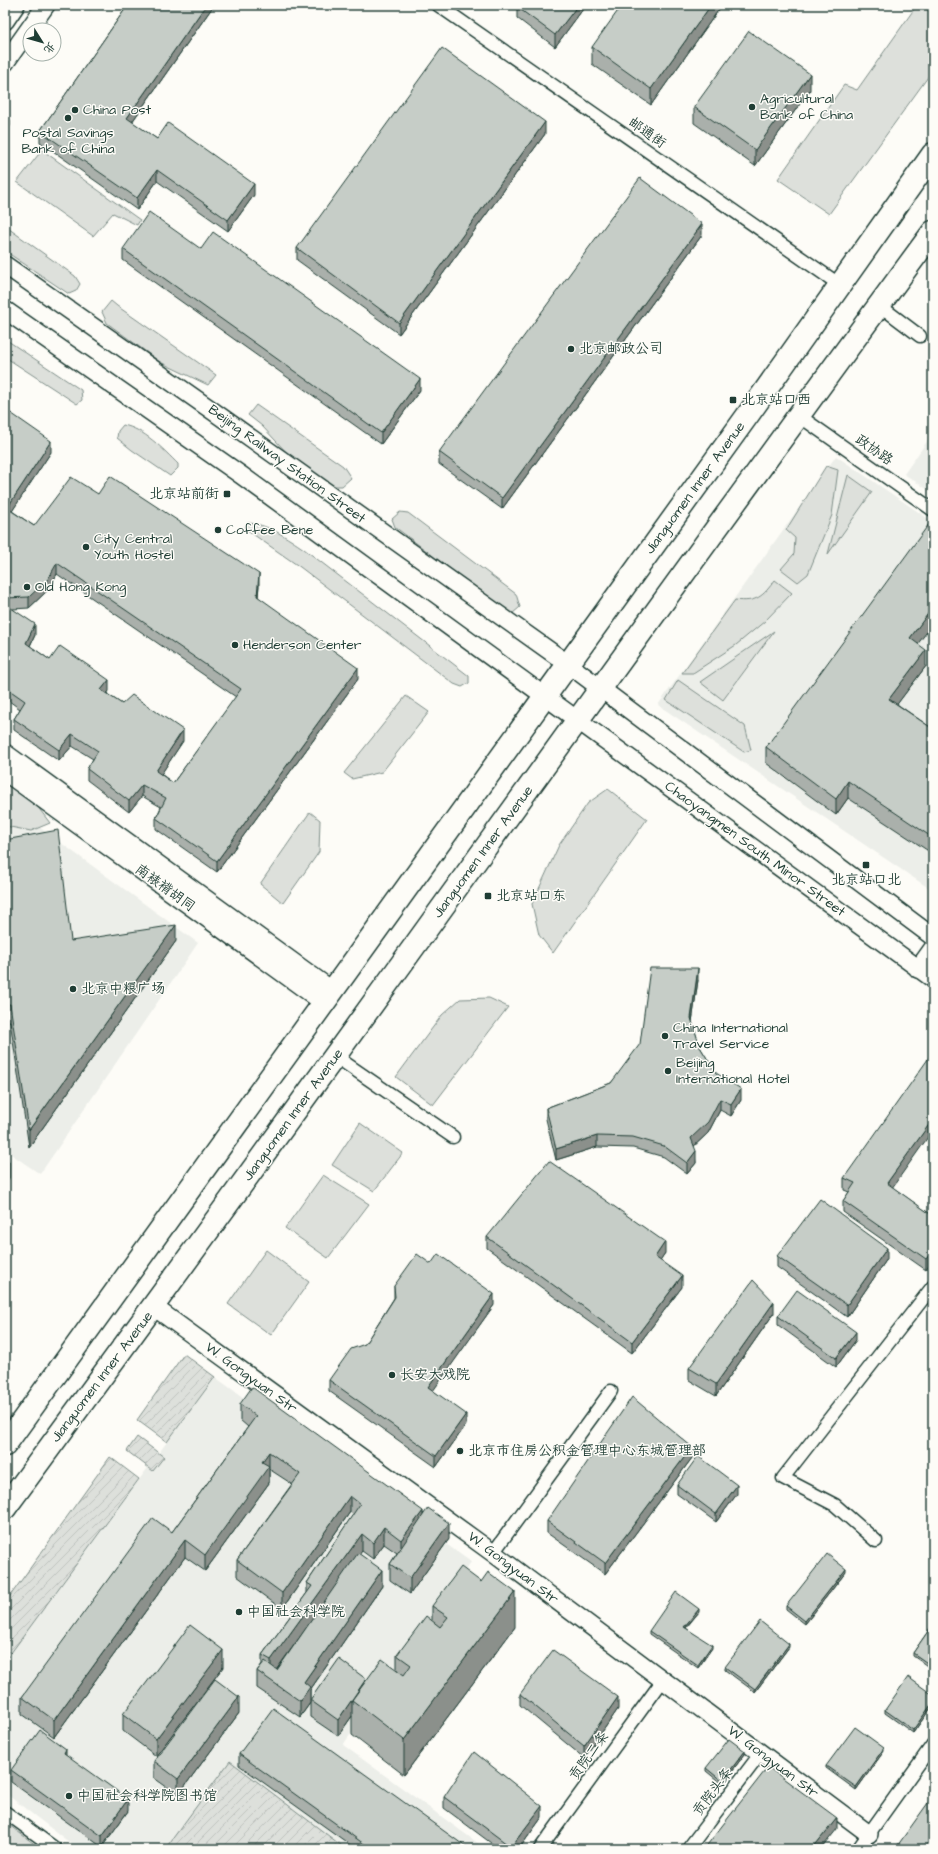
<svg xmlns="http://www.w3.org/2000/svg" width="938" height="1854" viewBox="0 0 938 1854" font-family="'Architects Daughter','LXGW WenKai TC',sans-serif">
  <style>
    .built { fill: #eceee9 }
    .green { fill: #dde0db; stroke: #7e8e88 }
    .garden { fill: url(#garden-furrows); stroke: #7e8e88 }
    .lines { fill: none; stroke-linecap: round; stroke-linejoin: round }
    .street-casing { stroke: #1f3d34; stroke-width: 15 }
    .secondary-casing { stroke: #1f3d34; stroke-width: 20 }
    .highway-casing { stroke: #1f3d34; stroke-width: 25 }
    .street { stroke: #fdfcf7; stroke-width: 12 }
    .secondary { stroke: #fdfcf7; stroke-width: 17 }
    .highway { stroke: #fdfcf7; stroke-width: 22 }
    .wall { fill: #aab0ab; stroke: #1f3d34; fill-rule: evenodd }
    .shaded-wall { fill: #8b908b; stroke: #1f3d34 }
    .building { fill: #c6cdc7; stroke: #1f3d34 }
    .poi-dot { fill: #1f3d34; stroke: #fdfcf7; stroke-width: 1.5 }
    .labels { text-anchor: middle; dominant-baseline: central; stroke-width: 3; stroke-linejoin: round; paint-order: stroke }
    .poi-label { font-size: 14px; fill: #1f3d34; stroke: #fdfcf7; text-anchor: start }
    .street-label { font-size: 14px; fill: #1f3d34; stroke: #fdfcf7 }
  </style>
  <defs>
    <pattern id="garden-furrows" width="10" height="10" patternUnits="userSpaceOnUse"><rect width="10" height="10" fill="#dde0db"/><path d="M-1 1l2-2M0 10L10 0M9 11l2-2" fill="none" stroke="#bdc1bd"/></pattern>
  </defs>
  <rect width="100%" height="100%" fill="#fdfcf7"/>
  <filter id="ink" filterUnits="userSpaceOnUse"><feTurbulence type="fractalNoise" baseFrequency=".025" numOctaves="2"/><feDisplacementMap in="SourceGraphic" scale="8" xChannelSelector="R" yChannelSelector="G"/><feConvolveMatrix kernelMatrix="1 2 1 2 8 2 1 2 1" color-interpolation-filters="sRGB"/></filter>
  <g filter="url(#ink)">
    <g class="built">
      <polygon points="933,433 933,493 904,474"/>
      <polygon points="836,456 933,522 933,891 658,705"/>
      <polygon points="5,802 198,943 40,1174 5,1150"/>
      <polygon points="215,1377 471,1562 343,1745 486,1849 78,1849 5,1793 5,1661"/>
    </g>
    <g class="green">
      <polygon points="917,5 933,5 933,70 829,214 778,179 844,85 857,90"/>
      <polygon points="42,150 140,220 137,225 113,213 93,236 17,182"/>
      <polygon points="5,226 75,276 80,284 76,291 69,294 5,251"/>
      <polygon points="111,301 117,306 216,375 208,385 160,362 107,323 102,312"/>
      <polygon points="5,339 81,390 82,400 77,404 5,357"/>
      <polygon points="256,405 343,466 351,478 342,486 333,486 289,455 262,426 248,415"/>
      <path d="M123,425C144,429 163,449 178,464V468L170,476L132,450L117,438L118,431Z"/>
      <polygon points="826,466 838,470 832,515 808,574 798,582 781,569 794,554 795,538 786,530"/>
      <polygon points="848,475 872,492 828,554"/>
      <polygon points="400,512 408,513 516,594 520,607 512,614 503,609 395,527 392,519"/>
      <path d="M247,523C266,523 288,538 304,549L469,676V683L462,687L454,684L300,567L244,528Z"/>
      <path d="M775,580L792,593L765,621L736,645L693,673H682L735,600C757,603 763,596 775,580Z"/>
      <polygon points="774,631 723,700 700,682"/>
      <polygon points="678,680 745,726 751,750 744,752 666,700"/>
      <polygon points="406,696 429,712 382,772 352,779 344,773"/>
      <polygon points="5,778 37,806 50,823 31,831 5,826"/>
      <polygon points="608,789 647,819 553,953 539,935 532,904 559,845 588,803"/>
      <polygon points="310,812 320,820 319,852 283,903 260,884"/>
      <polygon points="489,998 508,1007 433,1105 396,1077 442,1015 460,999"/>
      <polygon points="360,1123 403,1153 374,1191 332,1165"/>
      <polygon points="323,1175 369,1204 328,1258 285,1228"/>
      <polygon points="266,1250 309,1282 271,1335 228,1304"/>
      <polygon points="5,1822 41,1849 5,1849"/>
    </g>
    <g class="garden">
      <polygon points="184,1354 215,1377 167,1442 137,1420"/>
      <polygon points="137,1437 164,1457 153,1471 127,1451"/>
      <polygon points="110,1457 139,1479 5,1661 5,1603"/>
      <polygon points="230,1761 346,1849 165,1849"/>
    </g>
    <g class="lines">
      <defs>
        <g id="street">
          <polyline points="438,5 840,285"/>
          <polyline points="879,305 920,336"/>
          <polyline points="798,415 933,510"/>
          <polyline points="335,1056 453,1137"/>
          <polyline points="876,1541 835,1505 783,1478 933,1286"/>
          <polyline points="493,1553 611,1391"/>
          <polyline points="5,1812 56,1849"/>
          <polyline points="540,1849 663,1680"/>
          <polyline points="688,1849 761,1753"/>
          <polyline points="858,1849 933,1744"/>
        </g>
        <g id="secondary">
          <polyline points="5,21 16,5"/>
          <polyline points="5,63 46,5"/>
          <polyline points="5,265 210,409 568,664 933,937"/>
          <polyline points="5,310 241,475 933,979"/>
          <polyline points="5,753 333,991"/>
          <polyline points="5,772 324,1003"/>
          <polyline points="918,969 933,948"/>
          <polyline points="154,1307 493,1553 869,1834"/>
        </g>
        <g id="highway">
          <polyline points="5,1445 750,412 933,154"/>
          <path d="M5,1508C318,1085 621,655 933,232"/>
        </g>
      </defs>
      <use href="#street" class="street-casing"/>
      <use href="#secondary" class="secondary-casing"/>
      <use href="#highway" class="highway-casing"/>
      <use href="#street" class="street"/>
      <use href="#secondary" class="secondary"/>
      <use href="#highway" class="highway"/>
    </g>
    <g class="wall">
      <polygon points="128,5 214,5 132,122 157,139 254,195 228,231 157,181 137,210 40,142 40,131"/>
      <polygon points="518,5 586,5 555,47 517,18 517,7"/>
      <polygon points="722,5 651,105 592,64 592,47"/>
      <polygon points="810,90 755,166 694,123 694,107"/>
      <polygon points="545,134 399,334 297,260 297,248"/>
      <polygon points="702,235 502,509 439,464 439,452"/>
      <polygon points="123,249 201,249 420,390 381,444 123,260"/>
      <path d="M5,409L51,452L12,511L34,526L98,494L259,585L258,597L358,679L217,872L156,829V818L161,807L142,796L129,812L87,780V769L93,759L72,746L59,761L14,730V719L20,709L5,698ZM57,574L236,697L173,783L161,774L183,741L122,704L107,694L109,691L50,660L30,646L35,635L13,609L29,608L48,590Z"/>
      <polygon points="918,644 926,666 897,704 933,729 933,854 848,798 836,815 766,763 766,747"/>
      <polygon points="5,840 71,941 176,941 29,1147 10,1021 5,1022"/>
      <polygon points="698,980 692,1022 700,1047 716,1073 741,1100 731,1116 720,1110 708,1133 694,1146 696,1163 687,1174 664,1157 633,1148 597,1147 556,1160 546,1119 546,1108 611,1083"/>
      <polygon points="844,1178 892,1187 933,1216 926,1270 843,1212 843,1201 849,1192 844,1190"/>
      <polygon points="487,1237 665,1253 660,1260 682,1287 632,1353 487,1248"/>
      <polygon points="777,1256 887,1259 847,1317 777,1267"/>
      <polygon points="431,1264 494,1305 433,1390 466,1425 436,1467 329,1391 329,1380 365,1344 394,1298 394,1286"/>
      <polygon points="774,1313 716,1396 689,1380 689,1368"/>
      <polygon points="778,1316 856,1340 836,1367 778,1325"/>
      <path d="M240,1404L423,1516L449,1539L410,1594L390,1580V1564L397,1553L384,1544L373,1559L362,1551L359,1554L382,1586L310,1690V1703L300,1717L257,1688V1671L262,1664V1655L307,1593V1583L353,1515L350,1512L282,1609L237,1576V1560L292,1484L269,1469V1483L205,1571L185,1557L54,1737L22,1714V1697L172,1532L248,1427L240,1420ZM300,1637L277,1670V1669Z"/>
      <polygon points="692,1458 605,1574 547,1533 547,1521"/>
      <polygon points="677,1485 737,1494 716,1522 677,1494"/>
      <polygon points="846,1572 805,1624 786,1609 786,1606"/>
      <polygon points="432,1606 515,1627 404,1775 352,1735 352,1716 338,1736 310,1717 310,1700 397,1671 397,1655 432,1620"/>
      <polygon points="699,1612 686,1628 712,1648 698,1668 649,1634 649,1631"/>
      <polygon points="933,1624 933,1670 913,1656 913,1653"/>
      <polygon points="789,1647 755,1692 725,1670 725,1667"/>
      <polygon points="223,1667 156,1756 123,1731 123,1714"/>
      <polygon points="520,1694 618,1709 584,1758 520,1705"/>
      <polygon points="933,1695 933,1705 913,1733 885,1713 885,1710"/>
      <polygon points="239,1713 178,1795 154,1778 154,1761"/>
      <polygon points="884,1751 856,1790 826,1768 826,1766"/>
      <polygon points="239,1754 469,1849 356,1849 239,1765"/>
      <polygon points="745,1754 722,1784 706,1771 706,1768"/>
      <polygon points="66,1755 128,1811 102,1847 11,1782 11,1770"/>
      <polygon points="444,1797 542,1817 519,1849 499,1849 444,1808"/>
    </g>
    <g class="shaded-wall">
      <polygon points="206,5 214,5 127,129 127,118"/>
      <polygon points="578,5 586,5 555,47 555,35"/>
      <polygon points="711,5 722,5 651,105 651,89"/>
      <polygon points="810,74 810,90 755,166 755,150"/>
      <polygon points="10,120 10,126 5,133 5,127"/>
      <polygon points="545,122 545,134 399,334 399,323"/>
      <polygon points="157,170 157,181 137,210 137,198"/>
      <polygon points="254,184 254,195 228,231 228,220"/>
      <polygon points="702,224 702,235 502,509 502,498"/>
      <polygon points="420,379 420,390 381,444 381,433"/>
      <polygon points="51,441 51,452 7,519 7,508"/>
      <polygon points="57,563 57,574 48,590 29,608 29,597"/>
      <polygon points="259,574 259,585 257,607 257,596"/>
      <polygon points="933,607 933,624 910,654 910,638"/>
      <polygon points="35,624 35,635 26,654 26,643"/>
      <polygon points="926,650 926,666 889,715 889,699"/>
      <polygon points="358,668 358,679 217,872 217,861"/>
      <polygon points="109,680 109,691 101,701 101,690"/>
      <polygon points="183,730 183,741 156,782 156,771"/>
      <polygon points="72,734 72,746 59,761 59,750"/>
      <polygon points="848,781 848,798 836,815 836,799"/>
      <polygon points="142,785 142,796 129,812 129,801"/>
      <polygon points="176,925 176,941 29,1147 29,1130"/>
      <polygon points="698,968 698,980 691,1029 691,1018"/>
      <polygon points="741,1089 741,1100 731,1116 731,1104"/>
      <polygon points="720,1099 720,1110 708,1133 691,1149 691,1138"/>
      <polygon points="933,1119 933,1130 887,1195 887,1183"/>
      <polygon points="597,1136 597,1147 556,1160 556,1149"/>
      <polygon points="696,1151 696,1163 687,1174 687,1163"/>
      <polygon points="9,1161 9,1178 5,1184 5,1168"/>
      <polygon points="665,1242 665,1253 655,1268 655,1257"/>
      <polygon points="887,1248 887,1259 847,1317 847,1305"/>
      <polygon points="933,1250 933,1261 926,1270 926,1259"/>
      <polygon points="682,1276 682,1287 632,1353 632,1342"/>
      <polygon points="494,1294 494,1305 428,1398 428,1387"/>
      <polygon points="774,1302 774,1313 716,1396 716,1384"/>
      <polygon points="856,1332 856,1340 836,1367 836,1358"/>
      <polygon points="466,1414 466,1425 436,1467 436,1456"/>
      <polygon points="692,1447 692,1458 605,1574 605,1563"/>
      <polygon points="269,1452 269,1483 205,1571 205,1555 262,1462"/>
      <polygon points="737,1485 737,1494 716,1522 716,1514"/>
      <polygon points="350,1496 350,1512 282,1609 282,1593"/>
      <polygon points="423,1511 423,1527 401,1557 401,1540"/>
      <polygon points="449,1523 449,1539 410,1594 410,1578"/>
      <polygon points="384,1527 384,1544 373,1559 373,1543"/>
      <polygon points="362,1534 362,1551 271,1677 271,1660"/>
      <polygon points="185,1540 185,1557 54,1737 54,1720"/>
      <polygon points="846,1569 846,1572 805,1624 805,1621"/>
      <polygon points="382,1570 382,1586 310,1690 310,1703 300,1717 300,1701 304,1682"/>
      <polygon points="515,1592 515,1627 404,1775 404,1740"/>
      <polygon points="699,1609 699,1612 684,1629 684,1627"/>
      <polygon points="789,1644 789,1647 755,1692 755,1689"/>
      <polygon points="712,1645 712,1648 698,1668 698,1665"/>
      <polygon points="223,1650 223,1667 156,1756 156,1739"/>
      <polygon points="366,1679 366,1695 352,1700 352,1716 338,1736 338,1720"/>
      <polygon points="239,1697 239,1713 178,1795 178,1779"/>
      <polygon points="618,1697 618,1709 584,1758 584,1746"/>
      <polygon points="933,1702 933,1705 913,1733 913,1730"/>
      <polygon points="884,1748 884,1751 856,1790 856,1787"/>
      <polygon points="66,1749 66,1761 64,1753"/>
      <polygon points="745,1751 745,1754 722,1784 722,1781"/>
      <polygon points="128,1799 128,1811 102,1847 102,1836"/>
      <polygon points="542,1806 542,1817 519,1849 511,1849 511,1847"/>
      <polygon points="837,1818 837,1829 821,1849 812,1849"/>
    </g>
    <g class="building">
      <polygon points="128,5 206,5 127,118 157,139 168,123 254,184 228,220 157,170 137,198 40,131"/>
      <polygon points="518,5 578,5 555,35 517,7"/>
      <polygon points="622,5 711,5 651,89 592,47"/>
      <polygon points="749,31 810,74 755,150 694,107"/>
      <polygon points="442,48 545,122 399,323 297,248"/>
      <polygon points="5,117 10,120 5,127"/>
      <polygon points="640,178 702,224 502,498 439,452"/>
      <polygon points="149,212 201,249 213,232 420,379 381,433 123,249"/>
      <polygon points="5,409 51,441 7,508 34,526 71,477 98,494 110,476 259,574 257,596 358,668 217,861 156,818 166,798 142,785 129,801 87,769 98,751 72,734 59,750 14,719 25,701 5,687 5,604 35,624 26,643 50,660 60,646 109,680 101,690 122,704 132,695 183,730 156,771 173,783 241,689 57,563 48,579 29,597 5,598"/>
      <polygon points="929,524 933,527 933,607 910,638 926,650 889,699 933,729 933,838 848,781 836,799 766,747"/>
      <polygon points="58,830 71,941 176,925 29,1130 10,1004 5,1005 5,840"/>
      <polygon points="650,968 698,968 691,1018 700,1047 716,1073 741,1089 731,1104 720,1099 708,1122 691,1138 696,1151 687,1163 664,1146 633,1137 597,1136 556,1149 546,1108 611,1083 640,1044"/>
      <polygon points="933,1052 933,1119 887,1183 933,1216 933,1250 926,1259 843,1201 855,1183 844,1178"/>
      <polygon points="5,1158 9,1161 5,1168"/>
      <polygon points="549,1161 665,1242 655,1257 682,1276 632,1342 487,1237"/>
      <polygon points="820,1199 887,1248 847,1305 777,1256"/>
      <polygon points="417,1254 431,1264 438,1254 494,1294 428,1387 466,1414 436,1456 329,1380 351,1349 365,1344 395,1297 394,1286"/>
      <polygon points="753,1280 774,1302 716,1384 689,1368"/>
      <polygon points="797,1290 856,1332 836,1358 778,1316"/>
      <polygon points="252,1387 423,1511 401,1540 384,1527 373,1543 362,1534 271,1660 262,1655 312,1586 307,1583 360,1504 350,1496 282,1593 237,1560 300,1474 269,1452 262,1462 269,1466 205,1555 185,1540 54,1720 22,1697 153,1518 172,1532 256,1416 240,1404"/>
      <polygon points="632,1397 692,1447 605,1563 547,1521"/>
      <polygon points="698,1456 737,1485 716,1514 677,1485"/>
      <polygon points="428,1508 449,1523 410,1578 390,1564"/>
      <polygon points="358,1553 382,1570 304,1682 310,1687 300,1701 257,1671 265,1661 277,1670"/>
      <polygon points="827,1554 846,1569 805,1621 786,1606"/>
      <polygon points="461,1567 481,1582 488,1572 515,1592 404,1740 352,1700 382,1659 404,1675 411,1665 397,1655 426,1616 440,1627 448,1617 432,1606"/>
      <polygon points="676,1592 699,1609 684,1627 712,1645 698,1665 649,1631"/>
      <polygon points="760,1621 789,1644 755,1689 725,1667"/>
      <polygon points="933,1624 933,1667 913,1653"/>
      <polygon points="190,1625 223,1650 156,1739 123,1714"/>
      <polygon points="553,1650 618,1697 584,1746 520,1694"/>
      <polygon points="339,1659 366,1679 338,1720 310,1700"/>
      <polygon points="908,1677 933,1695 933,1702 913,1730 885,1710"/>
      <polygon points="215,1679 239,1697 178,1779 154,1761"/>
      <polygon points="273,1708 469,1849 371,1849 239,1754"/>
      <polygon points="855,1727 884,1748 856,1787 826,1766"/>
      <polygon points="40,1730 66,1749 64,1753 128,1799 102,1836 11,1770"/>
      <polygon points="729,1739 745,1751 722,1781 706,1768"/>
      <polygon points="474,1752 542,1806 511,1847 444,1797"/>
      <polygon points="768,1767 837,1818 812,1849 704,1849"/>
      <polygon points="933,1796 933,1849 895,1849"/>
    </g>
  </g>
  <g class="poi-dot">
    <circle cx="752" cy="107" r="4"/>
    <circle cx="75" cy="110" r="4"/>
    <circle cx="68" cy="118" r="4"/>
    <circle cx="571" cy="349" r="4"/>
    <rect x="729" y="396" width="8" height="8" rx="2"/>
    <rect x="223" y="490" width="8" height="8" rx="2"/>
    <circle cx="218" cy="530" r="4"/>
    <circle cx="86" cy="547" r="4"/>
    <circle cx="27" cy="587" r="4"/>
    <circle cx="235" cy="645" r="4"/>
    <rect x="862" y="861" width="8" height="8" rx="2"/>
    <rect x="484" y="892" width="8" height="8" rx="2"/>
    <circle cx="73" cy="989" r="4"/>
    <circle cx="665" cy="1036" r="4"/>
    <circle cx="668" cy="1071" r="4"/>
    <circle cx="392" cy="1375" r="4"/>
    <circle cx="460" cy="1451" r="4"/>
    <circle cx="239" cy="1612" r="4"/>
    <circle cx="69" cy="1796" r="4"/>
  </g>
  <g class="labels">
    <g class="poi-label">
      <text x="760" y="99">Agricultural<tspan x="760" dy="16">Bank of China</tspan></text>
      <text x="83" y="110">China Post</text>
      <text x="68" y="133" text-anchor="middle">Postal Savings<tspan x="68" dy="16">Bank of China</tspan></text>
      <text x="579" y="349">北京邮政公司</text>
      <text x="741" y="400">北京站口西</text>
      <text x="219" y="494" text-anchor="end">北京站前街</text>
      <text x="226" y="530">Coffee Bene</text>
      <text x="94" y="539">City Central<tspan x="94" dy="16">Youth Hostel</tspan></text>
      <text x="35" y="587">Old Hong Kong</text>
      <text x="243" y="645">Henderson Center</text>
      <text x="866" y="880" text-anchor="middle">北京站口北</text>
      <text x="496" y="896">北京站口东</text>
      <text x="81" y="989">北京中粮广场</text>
      <text x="673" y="1028">China International<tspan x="673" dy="16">Travel Service</tspan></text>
      <text x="676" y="1063">Beijing<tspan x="676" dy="16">International Hotel</tspan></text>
      <text x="400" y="1375">长安大戏院</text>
      <text x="468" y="1451">北京市住房公积金管理中心东城管理部</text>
      <text x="247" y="1612">中国社会科学院</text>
      <text x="77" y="1796">中国社会科学院图书馆</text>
    </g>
    <g class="street-label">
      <text transform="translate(647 133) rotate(35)">邮通街</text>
      <text transform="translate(874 450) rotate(35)">政协路</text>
      <text transform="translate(287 464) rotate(36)">Beijing Railway Station Street</text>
      <text transform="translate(695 488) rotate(-54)">Jianguomen Inner Avenue</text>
      <text transform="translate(755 849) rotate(36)">Chaoyangmen South Minor Street</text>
      <text transform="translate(483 852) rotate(-54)">Jianguomen Inner Avenue</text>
      <text transform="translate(165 888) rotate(36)">南裱褙胡同</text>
      <text transform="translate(293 1115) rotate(-54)">Jianguomen Inner Avenue</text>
      <text transform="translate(102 1377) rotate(-53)">Jianguomen Inner Avenue</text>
      <text transform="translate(251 1378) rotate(36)">W. Gongyuan Str</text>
      <text transform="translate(513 1568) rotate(37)">W. Gongyuan Str</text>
      <text transform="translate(589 1756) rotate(-54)">贡院二条</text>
      <text transform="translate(773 1762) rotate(37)">W. Gongyuan Str</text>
      <text transform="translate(713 1792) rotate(-53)">贡院头条</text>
    </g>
  </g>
  <rect width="938" height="1854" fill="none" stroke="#fdfcf7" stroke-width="20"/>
  <rect x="10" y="10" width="918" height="1834" fill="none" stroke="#1f3d34" stroke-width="1.5" filter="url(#ink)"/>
  <g transform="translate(42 42) rotate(127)"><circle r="19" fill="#fdfcf7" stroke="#a4b0a9"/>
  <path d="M0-3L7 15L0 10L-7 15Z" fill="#1f3d34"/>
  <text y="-6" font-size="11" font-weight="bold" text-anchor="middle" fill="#1f3d34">北</text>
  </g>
</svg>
